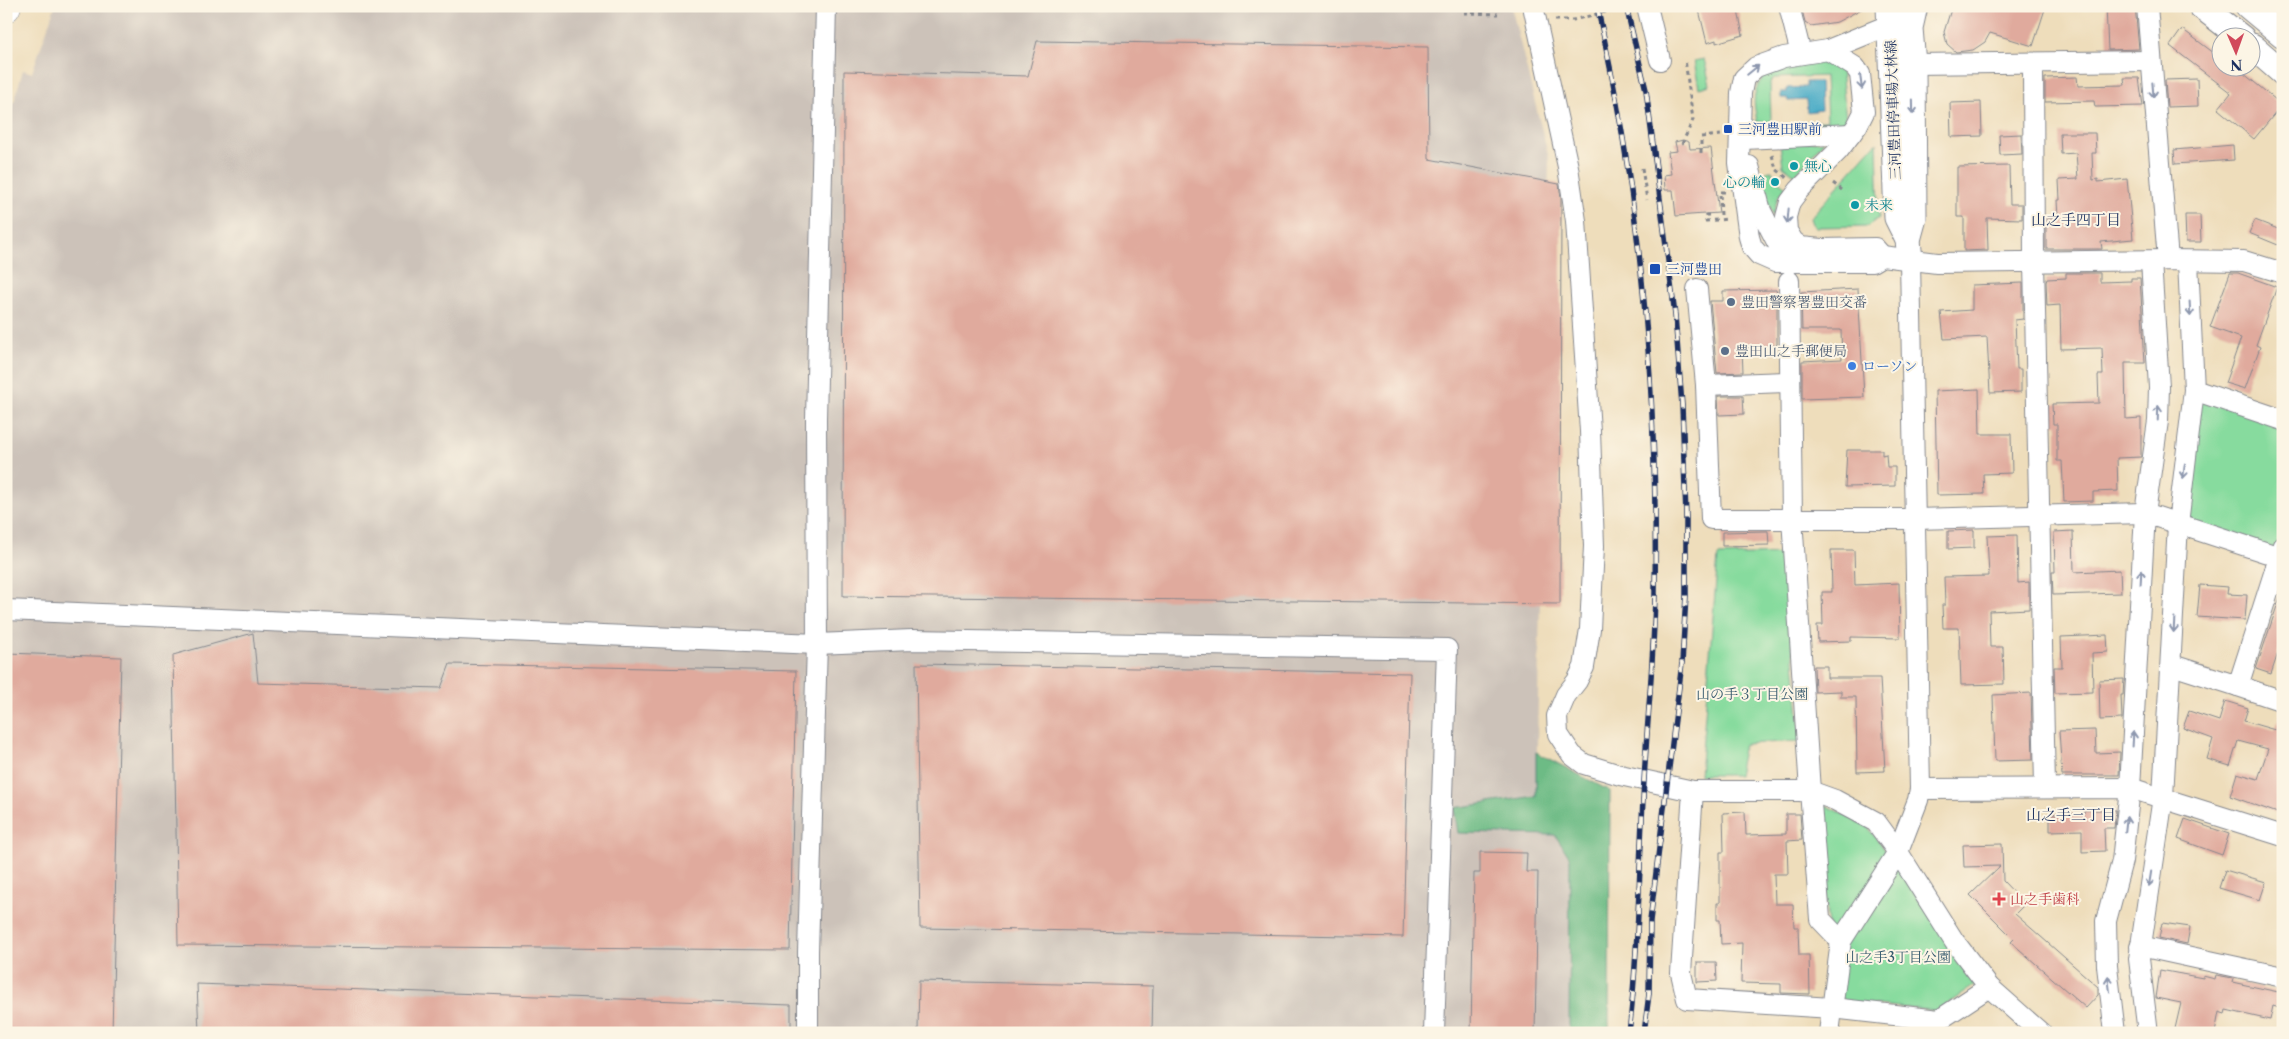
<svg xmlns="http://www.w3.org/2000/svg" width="2289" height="1039" viewBox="0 0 2289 1039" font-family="'Libre Caslon Text','Noto Serif JP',serif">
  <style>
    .industrial { fill: #ccc2b9 }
    .green { fill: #87db9e; stroke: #51857e }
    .forest { fill: #6dbb85; stroke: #447572 }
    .water { fill: #46aac6; stroke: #306c92 }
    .building { fill: #e0aa9d }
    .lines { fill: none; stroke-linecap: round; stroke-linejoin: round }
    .minor-casing { stroke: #84868c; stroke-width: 22 }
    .major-casing { stroke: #84868c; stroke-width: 27 }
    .highway-casing { stroke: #84868c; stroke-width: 29 }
    .path { stroke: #84868c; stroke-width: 3; stroke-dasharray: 4 4; stroke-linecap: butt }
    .minor { stroke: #fff; stroke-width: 20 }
    .major { stroke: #fff; stroke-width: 25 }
    .highway { stroke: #fff; stroke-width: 28 }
    .rail-casing { stroke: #1b2f5e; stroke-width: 5.5 }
    .rail { stroke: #fcf5e5; stroke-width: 4; stroke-dasharray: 11; stroke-linecap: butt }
    .oneway { stroke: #8d97ae }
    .transit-dot { fill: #1a4fb4; stroke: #fcf5e5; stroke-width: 2 }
    .culture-dot { fill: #0f9aa8; stroke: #fcf5e5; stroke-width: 2 }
    .service-dot { fill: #5c6f8a; stroke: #fcf5e5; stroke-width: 2 }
    .shop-dot { fill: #3f7fe0; stroke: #fcf5e5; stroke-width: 2 }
    .health-dot { fill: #e0444e; stroke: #fcf5e5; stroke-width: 2 }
    .labels { text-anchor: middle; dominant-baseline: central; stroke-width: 4; stroke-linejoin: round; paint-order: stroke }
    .street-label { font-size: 14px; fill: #1b2f5e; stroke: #fcf5e5 }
    .transit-label { font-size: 14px; fill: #164399; stroke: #fcf5e5; text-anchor: start }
    .culture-label { font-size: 14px; fill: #0d838f; stroke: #fcf5e5; text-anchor: start }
    .service-label { font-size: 14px; fill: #4e5e75; stroke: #fcf5e5; text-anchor: start }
    .shop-label { font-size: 14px; fill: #366cbe; stroke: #fcf5e5; text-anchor: start }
    .park-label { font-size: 14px; fill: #365a6e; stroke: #fcf5e5 }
    .health-label { font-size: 14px; fill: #be3a42; stroke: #fcf5e5; text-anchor: start }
    .neighbourhood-label { font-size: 15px; fill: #1b2f5e; stroke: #fcf5e5 }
  </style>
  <rect width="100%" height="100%" fill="#fcf5e5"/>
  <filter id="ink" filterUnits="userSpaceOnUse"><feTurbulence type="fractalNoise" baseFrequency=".02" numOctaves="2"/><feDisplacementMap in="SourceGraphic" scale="10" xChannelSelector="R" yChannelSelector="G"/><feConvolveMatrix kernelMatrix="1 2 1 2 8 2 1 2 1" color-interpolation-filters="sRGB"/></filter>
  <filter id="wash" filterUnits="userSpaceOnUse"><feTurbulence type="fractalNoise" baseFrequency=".0096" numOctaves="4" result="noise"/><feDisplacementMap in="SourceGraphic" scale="20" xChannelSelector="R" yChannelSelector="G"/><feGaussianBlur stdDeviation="1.12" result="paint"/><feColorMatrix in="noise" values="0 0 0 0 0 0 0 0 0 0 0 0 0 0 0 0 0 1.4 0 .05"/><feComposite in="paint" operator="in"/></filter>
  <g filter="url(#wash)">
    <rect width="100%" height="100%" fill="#edb"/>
    <polygon class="industrial" points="55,6 1511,6 1549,159 1536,796 1607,808 1594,1033 6,1033 6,111 12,109 23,70 32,73"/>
    <g class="green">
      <polygon points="1704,59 1710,85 1699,88 1694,61"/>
      <path d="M1829,60L1841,68L1846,120L1831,129L1799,131V122L1827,121L1825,76L1774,78L1770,82L1771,122H1757C1756,114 1753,103 1755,95C1761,61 1802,64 1829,60Z"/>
      <polygon points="1824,141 1795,175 1783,166 1780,143"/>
      <polygon points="1877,142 1879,218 1867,226 1816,227 1812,224 1810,218"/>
      <polygon points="1772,171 1774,178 1786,187 1778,197 1773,216 1765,192 1764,172"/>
      <polygon points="2199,397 2283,424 2283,535 2276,552 2182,521"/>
      <polygon points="1785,554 1801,741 1744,744 1738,775 1700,775 1718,556"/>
      <polygon points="1817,801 1868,827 1978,983 1937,1011 1838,1001 1827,916"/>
    </g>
    <polygon class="forest" points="1536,752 1610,791 1609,1033 1569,1033 1570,858 1555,835 1458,833 1454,808 1536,796"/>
    <polygon class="water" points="1806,82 1820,82 1821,110 1807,112 1806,100 1788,101 1787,98 1781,98 1781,92 1787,92 1787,88 1806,87"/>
    <g id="blocks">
      <g class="building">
        <polygon points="1698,6 1737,6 1743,35 1716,43 1716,40 1707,43"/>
        <polygon points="1801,6 1867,6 1837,22 1811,26 1805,22"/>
        <polygon points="1952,6 2046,6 2033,46 1990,33 1985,42 1973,50 1956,52 1947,44 1944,32"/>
        <polygon points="2106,6 2135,6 2139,49 2108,50"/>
        <polygon points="2182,29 2222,59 2222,68 2237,68 2282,105 2254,139 2218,109 2231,93 2170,46"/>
        <polygon points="1037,41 1428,47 1429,159 1559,184 1561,198 1560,604 843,596 844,71 1028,76"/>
        <polygon points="2077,77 2078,86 2125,85 2124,78 2139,78 2143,106 2095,107 2094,101 2045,102 2045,78"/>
        <polygon points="2197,79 2198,106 2167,107 2165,80"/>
        <polygon points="1981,102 1982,136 1951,137 1950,103"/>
        <polygon points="2060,133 2095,133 2096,153 2092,153 2093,180 2098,179 2098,182 2127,179 2133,239 2101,242 2102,249 2046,249 2046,219 2058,218 2057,200 2060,200 2059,180 2078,179 2076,153 2061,154"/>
        <polygon points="2021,134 2022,154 2000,155 1999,135"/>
        <polygon points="1683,140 1689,142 1690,149 1711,148 1719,213 1676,216 1673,190 1665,190 1664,175 1671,174 1668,152 1677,151 1675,142"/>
        <polygon points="2233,145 2234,160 2175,164 2174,150"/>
        <polygon points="2009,166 2010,204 2022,204 2022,219 1987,218 1988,250 1964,251 1964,217 1957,217 1957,167"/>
        <polygon points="2185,215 2200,215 2201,242 2186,242"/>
        <polygon points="2255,220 2283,231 2278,245 2249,233"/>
        <polygon points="2066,273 2100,273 2100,282 2131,281 2131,278 2140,278 2145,363 2125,363 2126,419 2141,418 2141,457 2117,458 2118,491 2093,492 2093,501 2064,502 2062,461 2057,461 2057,424 2053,424 2052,404 2099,403 2098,375 2103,375 2102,348 2061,349 2060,305 2047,306 2046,282 2047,279 2066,278"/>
        <polygon points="2230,273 2238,273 2277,287 2256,345 2260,347 2245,389 2225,383 2241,338 2210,327"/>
        <polygon points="2023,283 2023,319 2015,320 2017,369 2021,369 2021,392 1990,393 1987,337 1944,339 1941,312 1972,310 1972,285"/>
        <polygon points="1858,289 1864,397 1802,399 1802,361 1842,359 1841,330 1802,330 1801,292"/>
        <polygon points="1776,290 1777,293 1777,345 1742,348 1743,372 1717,373 1710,301 1723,301 1723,291"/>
        <polygon points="1979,389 1980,434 2011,434 2012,473 1983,474 1984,494 1937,495 1935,391"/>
        <polygon points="1718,396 1743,396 1744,414 1719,415"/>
        <polygon points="1847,450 1882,450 1882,455 1886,454 1887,467 1895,467 1895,486 1845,487"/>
        <polygon points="1974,530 1974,548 1948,549 1948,531"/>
        <polygon points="1768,531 1769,545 1722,546 1722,532"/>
        <polygon points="2073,531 2074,572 2120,570 2121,593 2053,595 2052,572 2055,572 2054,532"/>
        <polygon points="2017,535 2018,583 2029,582 2029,609 1989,611 1990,647 2003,647 2004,684 1961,685 1959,628 1943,628 1942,605 1945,605 1944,577 1989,576 1987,536"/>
        <polygon points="1831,550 1854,550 1855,585 1899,583 1900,638 1851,637 1851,641 1818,642 1817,625 1823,625 1822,592 1832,592"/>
        <polygon points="2200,585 2228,587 2227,594 2247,595 2245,620 2197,617"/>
        <polygon points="2280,597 2283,598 2283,638 2271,674 2256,669"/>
        <polygon points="253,633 258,683 441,688 450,664 796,671 790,950 178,945 173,655"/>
        <polygon points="2107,635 2108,652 2092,653 2093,692 2055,693 2054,667 2062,667 2061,637"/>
        <polygon points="6,653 121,657 112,1033 6,1033"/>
        <polygon points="916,664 1410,673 1403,937 920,928"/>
        <polygon points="1814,666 1827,666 1827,678 1880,678 1885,771 1857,772 1856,697 1841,697 1841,691 1815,692"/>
        <polygon points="2124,679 2123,695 2121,695 2122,719 2100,720 2099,680"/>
        <polygon points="2031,693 2033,760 1995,761 1993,695"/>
        <polygon points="2225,701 2248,708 2244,721 2275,730 2281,713 2283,714 2283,815 2230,796 2237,773 2258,779 2268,749 2238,741 2230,766 2207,759 2213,739 2183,728 2189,711 2219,721"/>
        <polygon points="2095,730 2096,753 2120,752 2119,775 2062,775 2059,731"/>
        <polygon points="2084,810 2116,810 2114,828 2104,828 2105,851 2082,852 2082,830 2050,831 2050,814 2084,813"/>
        <polygon points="1745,812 1746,835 1786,834 1786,814 1800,814 1802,840 1787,841 1788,874 1774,874 1775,904 1793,904 1794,927 1798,927 1799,955 1809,955 1810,994 1781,993 1781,984 1741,983 1742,943 1721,944 1720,920 1717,920 1717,903 1720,903 1720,852 1724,852 1723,813"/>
        <polygon points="2185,819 2229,834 2222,855 2178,839"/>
        <polygon points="2002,844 2003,881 2025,904 2015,914 2098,987 2098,995 2086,1008 2011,942 2014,939 1970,895 2000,866 1964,867 1963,845"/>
        <polygon points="1480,852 1527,853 1526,872 1538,872 1535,1033 1471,1033 1474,873 1480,873"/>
        <polygon points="2225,870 2266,882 2260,900 2219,888"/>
        <polygon points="2162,923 2190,927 2187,944 2159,938"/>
        <polygon points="1697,962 1716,962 1717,981 1697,982"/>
        <polygon points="2160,970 2203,978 2203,976 2215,979 2216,975 2233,978 2232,982 2283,993 2283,1009 2273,1006 2270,1020 2226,1010 2225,1014 2219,1012 2215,1033 2174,1033 2181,1003 2156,998"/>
        <polygon points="919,981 1153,986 1152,1033 918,1031"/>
        <polygon points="197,984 791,1005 791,1033 199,1033"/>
      </g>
    </g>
  </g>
  <g filter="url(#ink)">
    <use href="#blocks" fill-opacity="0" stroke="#84868c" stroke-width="1"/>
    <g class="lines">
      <defs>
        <g id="minor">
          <polyline points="1533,6 1568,167 1576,221 1590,431 1594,546 1590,629 1584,667 1577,681 1566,695 1557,716 1558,734 1572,755 1584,764 1620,775 1693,791 1810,791 1835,800 1876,822 1898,852 1954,941 1989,987 2041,1033"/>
          <polyline points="1647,6 1660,60"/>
          <polyline points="1789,6 1801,54"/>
          <polyline points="2147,6 2168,260"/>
          <polyline points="1889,25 1828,50 1784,57 1756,67 1744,78 1741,93 1739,163 1749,237 1752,247 1759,255 1775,262 1872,262 1882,256 1937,263 2168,260 2244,261 2283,273"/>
          <polyline points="1828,50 1855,67 1860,74 1864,112 1857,126 1838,151 1799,190 1790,202 1786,217 1787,231 1793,241 1801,247 1821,249 1875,248 1882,256"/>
          <polyline points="2033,63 2034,262 2045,787"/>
          <polyline points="1913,64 2151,61"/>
          <polyline points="1744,139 1851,134"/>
          <polyline points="1749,166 1761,211 1781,250 1800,261"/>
          <polyline points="1789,281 1792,518 1810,791 1820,919 1841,941"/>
          <polyline points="1697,289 1706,385 1711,519 1915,519 2145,513 2283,558"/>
          <polyline points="1706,385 1789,382"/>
          <polyline points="2194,390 2283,420"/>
          <polyline points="6,610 817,644 912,640 1447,649 1434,1033"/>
          <polyline points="2172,665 2238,686 2283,545"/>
          <polyline points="2238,686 2283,701"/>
          <polyline points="1920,789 2130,788 2283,836"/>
          <polyline points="1693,791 1681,973 1687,999 1832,1008 1939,1020 1989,987"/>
          <polyline points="2140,946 2283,977"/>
          <polyline points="808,1033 808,952 817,644 816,419 826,6"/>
          <polyline points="1829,1033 1841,941 1898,852 1918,800 1920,789 1910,260"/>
          <polyline points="2115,1033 2107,966 2106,921 2122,861 2130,788 2145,513 2158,421 2159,387 2151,261"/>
          <polyline points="2148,1033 2139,959 2163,797 2178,524 2194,390 2188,261"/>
        </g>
        <g id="major">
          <polyline points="1889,6 1897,218 1908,240"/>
          <polyline points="2201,6 2242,38"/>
          <polyline points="2248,6 2283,35"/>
          <polyline points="2252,46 2283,73"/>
          <polyline points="1910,260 1908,240 1914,218 1913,64 1910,28 1915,6"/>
        </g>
        <polyline id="highway" points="6,8 7,6"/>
      </defs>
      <use href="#minor" class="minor-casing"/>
      <use href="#major" class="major-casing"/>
      <use href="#highway" class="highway-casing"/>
      <g class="path">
        <polyline points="1464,13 1498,14"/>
        <polyline points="1555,20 1573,20 1629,6"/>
        <polyline points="1682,144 1693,120 1685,59"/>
        <polyline points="1701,153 1701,137 1722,135"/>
        <polyline points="1772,155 1776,169 1787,178"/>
        <polyline points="1642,168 1647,200"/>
        <polyline points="1833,183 1842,190"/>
        <polyline points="1709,215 1706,215 1706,221 1728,219"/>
        <polyline points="1721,215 1720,192 1725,192"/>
      </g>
      <use href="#minor" class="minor"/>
      <use href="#major" class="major"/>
      <use href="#highway" class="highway"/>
      <defs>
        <g id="rail">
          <path d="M1597,6C1641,198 1658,396 1655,593C1654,662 1646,731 1643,800C1639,878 1638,955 1629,1033"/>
          <polyline points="1626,6 1646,90 1675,315 1682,405 1686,516 1686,596 1682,663 1650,921 1649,994 1644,1033"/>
        </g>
      </defs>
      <use href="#rail" class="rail-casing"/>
      <use href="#rail" class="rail"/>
    </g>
    <defs><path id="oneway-shaft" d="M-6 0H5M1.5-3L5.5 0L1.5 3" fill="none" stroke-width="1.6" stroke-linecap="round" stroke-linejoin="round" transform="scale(1.25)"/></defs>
    <g class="oneway">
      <use href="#oneway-shaft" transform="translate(1753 70) rotate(-39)"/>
      <use href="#oneway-shaft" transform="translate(1861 82) rotate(83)"/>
      <use href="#oneway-shaft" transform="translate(2153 90) rotate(85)"/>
      <use href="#oneway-shaft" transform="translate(1913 107) rotate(89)"/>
      <use href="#oneway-shaft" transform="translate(1788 216) rotate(95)"/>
      <use href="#oneway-shaft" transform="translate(2190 309) rotate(87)"/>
      <use href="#oneway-shaft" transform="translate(2158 413) rotate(-88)"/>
      <use href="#oneway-shaft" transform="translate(2184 471) rotate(97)"/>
      <use href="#oneway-shaft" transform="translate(2141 577) rotate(-87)"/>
      <use href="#oneway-shaft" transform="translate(2174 625) rotate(93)"/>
      <use href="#oneway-shaft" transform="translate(2133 739) rotate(-87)"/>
      <use href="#oneway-shaft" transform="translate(2126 824) rotate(-84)"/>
      <use href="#oneway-shaft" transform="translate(2150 879) rotate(99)"/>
      <use href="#oneway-shaft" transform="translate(2109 984) rotate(-97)"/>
    </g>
  </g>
  <g class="transit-dot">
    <rect x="1723" y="124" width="10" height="10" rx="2.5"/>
    <rect x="1649" y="263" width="12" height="12" rx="2.5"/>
  </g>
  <g class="culture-dot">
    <circle cx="1794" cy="166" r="5"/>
    <circle cx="1775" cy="182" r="5"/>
    <circle cx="1855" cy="205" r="5"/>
  </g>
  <g class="service-dot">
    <circle cx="1731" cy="302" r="5"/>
    <circle cx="1725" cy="351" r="5"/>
  </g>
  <circle class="shop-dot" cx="1852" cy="366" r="5"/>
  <path class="health-dot" d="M1996.5 891.5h5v5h5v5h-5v5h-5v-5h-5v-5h5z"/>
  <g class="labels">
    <g class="street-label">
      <text transform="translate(1893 110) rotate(-92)">三河豊田停車場大林線</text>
    </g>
    <g class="transit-label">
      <text x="1738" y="129">三河豊田駅前</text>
      <text x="1666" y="269">三河豊田</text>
    </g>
    <g class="culture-label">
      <text x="1804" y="166">無心</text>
      <text x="1765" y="182" text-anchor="end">心の輪</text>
      <text x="1865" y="205">未来</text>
    </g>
    <g class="service-label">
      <text x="1741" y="302">豊田警察署豊田交番</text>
      <text x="1735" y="351">豊田山之手郵便局</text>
    </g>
    <g class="shop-label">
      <text x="1862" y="366">ローソン</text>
    </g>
    <g class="park-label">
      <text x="1752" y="694">山の手３丁目公園</text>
      <text x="1898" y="957">山之手3丁目公園</text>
    </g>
    <g class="health-label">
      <text x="2010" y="899">山之手歯科</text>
    </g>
    <g class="neighbourhood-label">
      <text x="2076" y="219">山之手四丁目</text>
      <text x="2071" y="814">山之手三丁目</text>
    </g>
  </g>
  <rect width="2289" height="1039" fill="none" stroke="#fcf5e5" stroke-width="25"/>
  <g transform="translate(2236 52) rotate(178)"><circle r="24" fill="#fcf5e5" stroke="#a2a6af"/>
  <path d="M0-4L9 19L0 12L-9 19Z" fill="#d1495b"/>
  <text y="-8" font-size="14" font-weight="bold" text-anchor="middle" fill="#1b2f5e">N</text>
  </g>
</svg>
